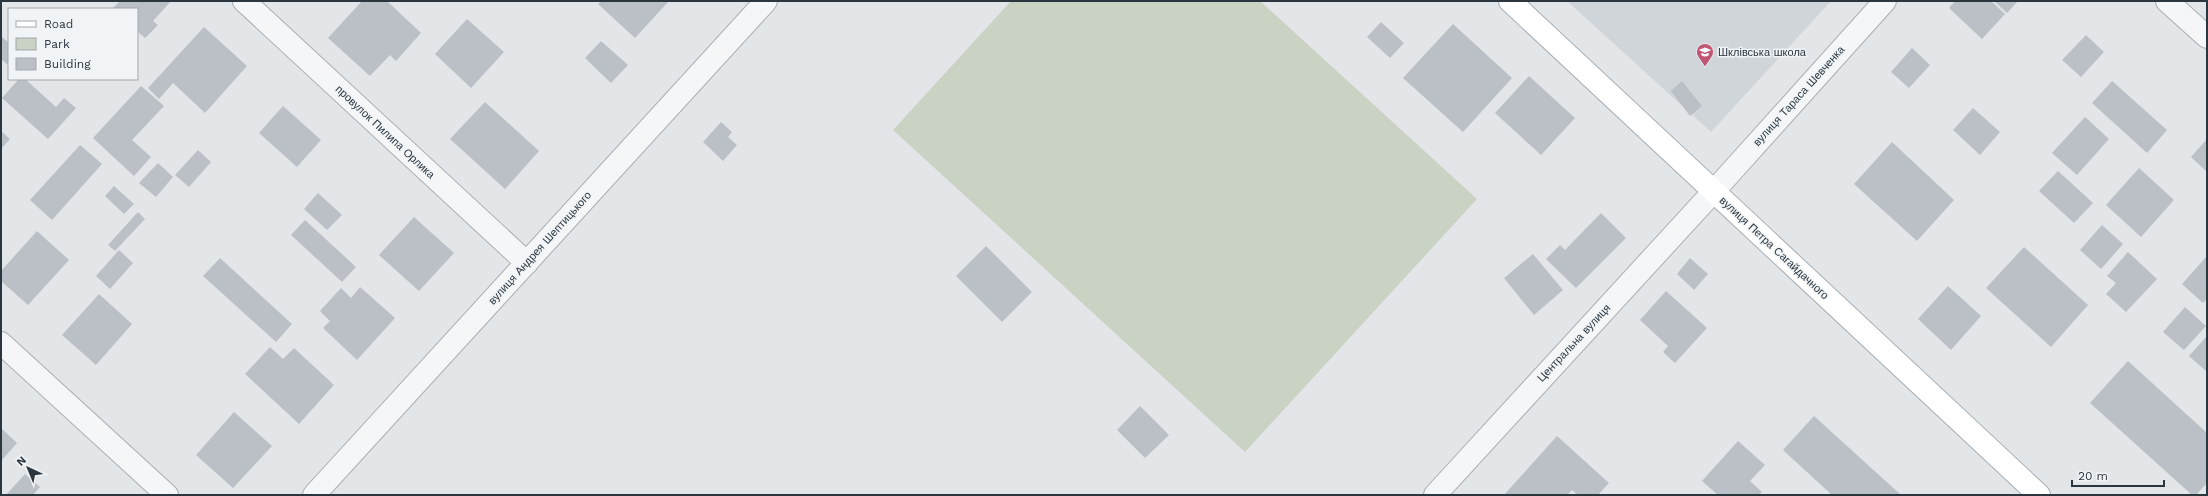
<svg xmlns="http://www.w3.org/2000/svg" width="2208" height="496" viewBox="0 0 2208 496" font-family="'Work Sans',sans-serif">
  <style>
    .built { fill: #d0d5da }
    .green { fill: #cad2c4 }
    .building { fill: #bac0c5 }
    .lines { fill: none; stroke-linecap: round; stroke-linejoin: round }
    .street-casing { stroke: #a8aeb3; stroke-width: 24 }
    .secondary-casing { stroke: #a8aeb3; stroke-width: 24 }
    .street { stroke: #f4f6f8; stroke-width: 22 }
    .secondary { stroke: #fff; stroke-width: 22 }
    .labels { text-anchor: middle; dominant-baseline: central; stroke-width: 3; stroke-linejoin: round; paint-order: stroke }
    .poi-label { font-size: 11px; fill: #2c363f; stroke: #f1f4f6; text-anchor: start }
    .street-label { font-size: 11px; fill: #2c363f; stroke: #f1f4f6 }
  </style>
  <rect width="100%" height="100%" fill="#e2e6e9"/>
  <polygon class="built" points="1567,1 1831,1 1711,132"/>
  <polygon class="green" points="1011,1 1260,1 1477,199 1245,452 893,130"/>
  <g class="building">
    <polygon points="120,1 171,1 153,21 158,25 145,38 137,31 137,9 112,9"/>
    <polygon points="362,1 387,1 421,33 396,61 390,55 370,76 328,38"/>
    <polygon points="601,1 667,1 668,2 635,38 598,4"/>
    <polygon points="1955,1 1991,1 2005,14 1982,39 1949,8"/>
    <polygon points="1994,1 2018,1 2007,13"/>
    <polygon points="467,19 504,52 471,88 435,54"/>
    <polygon points="1381,22 1404,43 1390,58 1367,37"/>
    <polygon points="1453,24 1512,78 1463,132 1403,78"/>
    <polygon points="204,27 247,66 205,113 173,83 159,99 148,88"/>
    <polygon points="2086,35 2104,52 2081,77 2062,60"/>
    <polygon points="1,36 9,43 9,66 1,59"/>
    <polygon points="601,41 628,65 611,83 585,58"/>
    <polygon points="1912,48 1930,65 1909,88 1891,72"/>
    <polygon points="1529,76 1575,118 1541,155 1495,113"/>
    <polygon points="19,79 25,79 56,107 64,98 76,108 48,139 2,98"/>
    <polygon points="1682,81 1702,106 1690,116 1671,91"/>
    <polygon points="2112,81 2167,130 2147,153 2092,103"/>
    <polygon points="141,86 164,106 132,140 151,157 134,176 93,138"/>
    <polygon points="485,102 539,151 505,189 450,139"/>
    <polygon points="283,106 321,140 297,167 259,133"/>
    <polygon points="1973,108 2000,132 1980,155 1953,130"/>
    <polygon points="2085,117 2109,139 2077,175 2052,153"/>
    <polygon points="721,122 732,132 728,137 737,145 723,161 703,142"/>
    <polygon points="1,131 10,139 1,149"/>
    <polygon points="2207,139 2207,172 2191,157"/>
    <polygon points="1892,142 1954,200 1917,241 1854,184"/>
    <polygon points="80,145 102,164 52,220 30,200"/>
    <polygon points="198,150 211,162 189,187 175,175"/>
    <polygon points="158,163 173,177 156,197 139,183"/>
    <polygon points="2139,168 2174,200 2141,237 2106,205"/>
    <polygon points="2058,171 2093,203 2074,223 2039,191"/>
    <polygon points="114,186 134,204 124,214 105,196"/>
    <polygon points="318,193 342,215 327,230 304,209"/>
    <polygon points="138,212 145,219 115,251 108,245"/>
    <polygon points="1601,213 1626,238 1576,288 1546,259 1560,245 1565,250"/>
    <polygon points="414,217 454,253 419,291 379,255"/>
    <polygon points="305,220 356,267 342,282 291,235"/>
    <polygon points="2102,225 2123,244 2101,269 2080,250"/>
    <polygon points="37,231 69,260 28,305 1,281 1,271"/>
    <polygon points="986,246 1032,292 1002,322 956,276"/>
    <polygon points="2024,247 2088,305 2051,347 1986,288"/>
    <polygon points="119,250 133,263 110,289 96,276"/>
    <polygon points="2128,252 2157,279 2126,312 2106,294 2116,283 2107,276"/>
    <polygon points="1533,254 1563,290 1534,315 1504,278"/>
    <polygon points="2207,256 2207,299 2203,303 2182,284"/>
    <polygon points="220,258 292,324 276,342 203,276"/>
    <polygon points="1690,258 1708,274 1694,290 1677,274"/>
    <polygon points="1948,286 1981,316 1951,350 1918,319"/>
    <polygon points="360,287 395,318 357,360 323,328 330,321 320,311 341,288 351,298"/>
    <polygon points="1666,291 1707,328 1675,363 1663,352 1668,346 1640,320"/>
    <polygon points="99,294 132,324 96,365 62,335"/>
    <polygon points="2185,307 2206,326 2184,350 2163,332"/>
    <polygon points="2207,336 2207,372 2189,356"/>
    <polygon points="270,347 283,359 294,348 334,385 299,424 245,374"/>
    <polygon points="2128,361 2207,433 2207,483 2196,495 2192,495 2090,403"/>
    <polygon points="1140,406 1169,435 1145,458 1117,430"/>
    <polygon points="234,412 272,446 233,488 196,455"/>
    <polygon points="1814,416 1901,495 1832,495 1783,450"/>
    <polygon points="1,428 17,443 1,461"/>
    <polygon points="1557,436 1609,483 1598,495 1578,495 1572,490 1567,495 1504,495"/>
    <polygon points="1738,441 1765,465 1750,481 1762,492 1759,495 1718,495 1702,481"/>
    <polygon points="25,474 40,487 33,495 6,495"/>
  </g>
  <g class="lines">
    <defs>
      <g id="street">
        <polyline points="244,1 527,263"/>
        <polyline points="2167,1 2207,37"/>
        <polyline points="1,343 167,495"/>
        <polyline points="314,495 766,1"/>
        <polyline points="1435,495 1714,191 1885,1"/>
      </g>
      <polyline id="secondary" points="1510,1 2039,495"/>
    </defs>
    <use href="#street" class="street-casing"/>
    <use href="#secondary" class="secondary-casing"/>
    <use href="#street" class="street"/>
    <use href="#secondary" class="secondary"/>
  </g>
  <defs>
    <symbol id="school-pin" viewBox="-11 -11 22 30"><path d="M0 17L-7.5 6A9.5 9.5 0 1 1 7.5 6Z" fill="#bf5674" stroke="#f1f4f6"/><path d="M0-5L7-2L0 1L-7-2ZM-4 1L0 2.5L4 1V4Q0 6-4 4Z" fill="#fff"/></symbol>
  </defs>
  <g fill-rule="evenodd">
    <use href="#school-pin" x="1695" y="42" width="20" height="27"/>
  </g>
  <g class="labels">
    <g class="poi-label">
      <text x="1718" y="52">Шклівська школа</text>
    </g>
    <g class="street-label">
      <text transform="translate(1799 96) rotate(-48)">вулиця Тараса Шевченка</text>
      <text transform="translate(385 132) rotate(43)">провулок Пилипа Орлика</text>
      <text transform="translate(540 248) rotate(-48)">вулиця Андрея Шептицького</text>
      <text transform="translate(1774 248) rotate(43)">вулиця Петра Сагайдачного</text>
      <text transform="translate(1574 343) rotate(-47)">Центральна вулиця</text>
    </g>
  </g>
  <rect width="2208" height="496" fill="none" stroke="#2c363f" stroke-width="4"/>
  <rect x="8" y="8" width="130" height="72" fill="#f1f4f6" stroke="#a2a8ad"/>
  <rect x="16" y="21" width="20" height="6" fill="#ffffff" stroke="#a2a8ad"/>
  <text x="44" y="28" font-size="12" fill="#2c363f">Road</text>
  <rect x="16" y="38" width="20" height="12" fill="#cad2c4" stroke="#a2a8ad"/>
  <text x="44" y="48" font-size="12" fill="#2c363f">Park</text>
  <rect x="16" y="58" width="20" height="12" fill="#bac0c5" stroke="#a2a8ad"/>
  <text x="44" y="68" font-size="12" fill="#2c363f">Building</text>
  <g transform="translate(28 468) rotate(316)" stroke="#f1f4f6" stroke-width="3" paint-order="stroke">
  <path d="M0-3L7 15L0 10L-7 15Z" fill="#2c363f"/>
  <text y="-6" font-size="11" font-weight="bold" text-anchor="middle" fill="#2c363f">N</text>
  </g>
  <path d="M2072 480v6h92v-6" fill="none" stroke="#2c363f" stroke-width="2"/>
  <text x="2078" y="480" font-size="12" fill="#2c363f" stroke="#f1f4f6" stroke-width="3" paint-order="stroke">20 m</text>
</svg>
